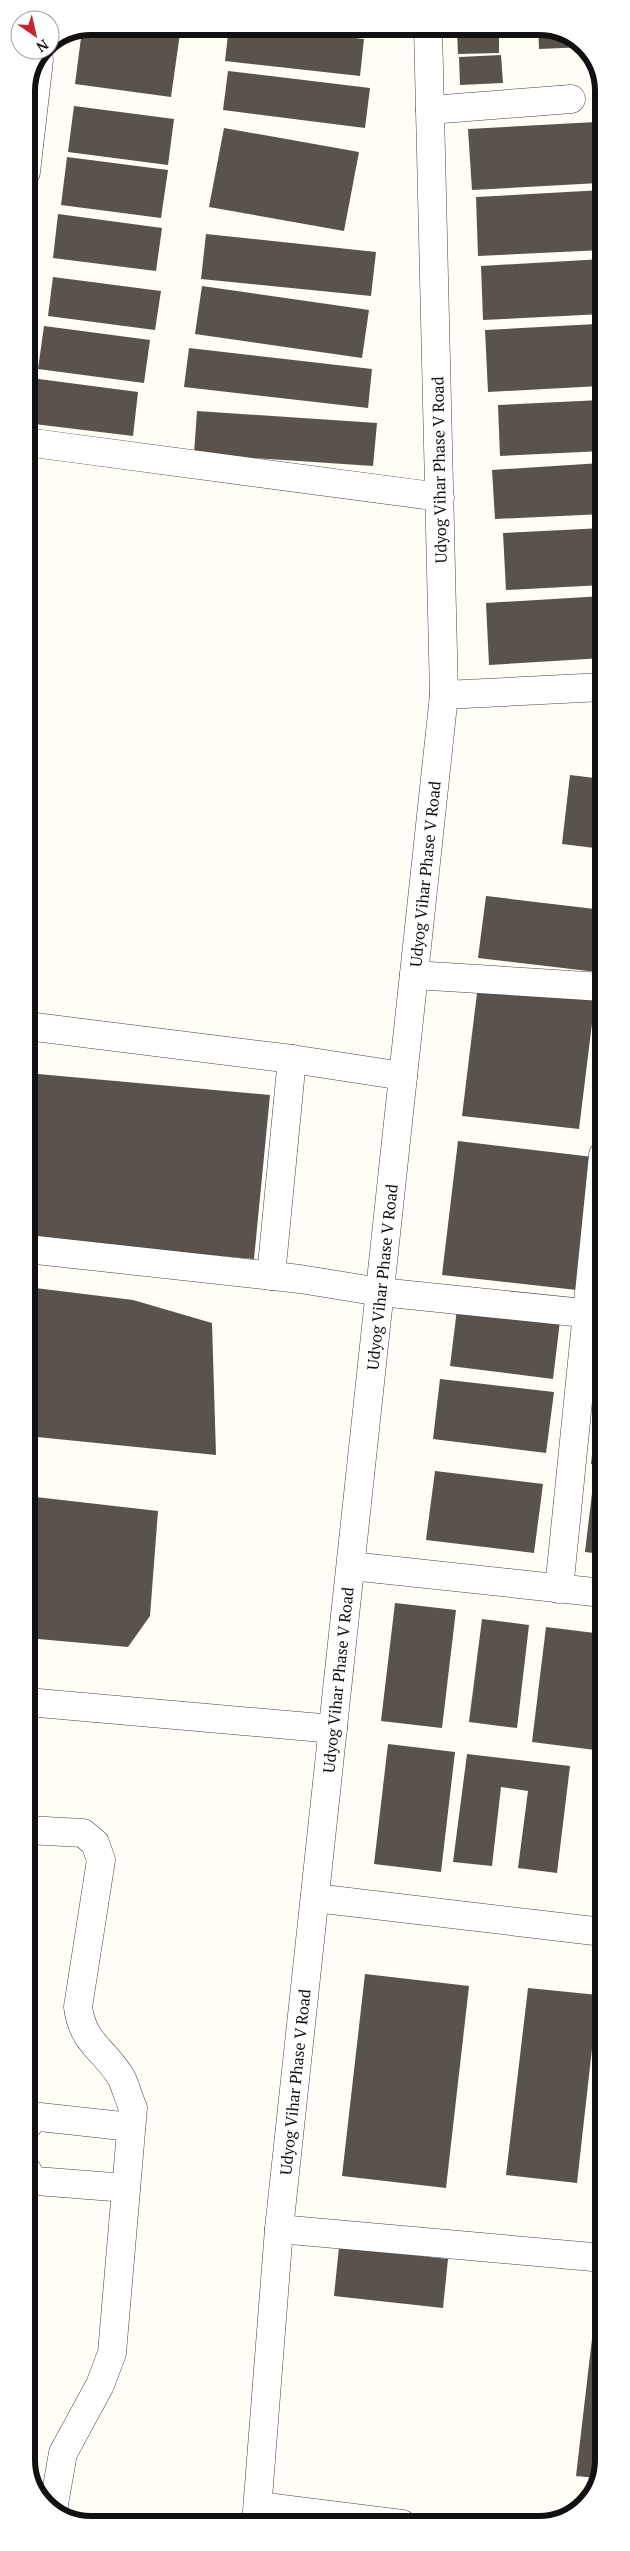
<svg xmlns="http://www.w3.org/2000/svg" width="630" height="2551" viewBox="0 0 630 2551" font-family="'PT Serif',serif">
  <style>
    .building { fill: #5a524d }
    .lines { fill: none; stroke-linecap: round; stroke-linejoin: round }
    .minor-casing { stroke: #444; stroke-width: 29 }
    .minor { stroke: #fff; stroke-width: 28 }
    .labels { text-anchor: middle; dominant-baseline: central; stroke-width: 5; stroke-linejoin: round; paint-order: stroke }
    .street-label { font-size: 16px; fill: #111; stroke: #fff }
    .rim { fill: none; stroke: #111; stroke-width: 6 }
  </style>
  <rect width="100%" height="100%" fill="#fffdf5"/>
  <g class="building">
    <polygon points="91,26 181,26 171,97 75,84 82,30"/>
    <polygon points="229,26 249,26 364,39 360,76 225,61"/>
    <polygon points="499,27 499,53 458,54 457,29"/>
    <polygon points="538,27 547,27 586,47 539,49"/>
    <polygon points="501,55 503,83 460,85 459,57"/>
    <polygon points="228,71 370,88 365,128 223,110"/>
    <polygon points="74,106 174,119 168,165 68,152"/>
    <polygon points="596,122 599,183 472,190 468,129"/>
    <polygon points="224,128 359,152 344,231 209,207"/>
    <polygon points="67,157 168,170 161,218 61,205"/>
    <polygon points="603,190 603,250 478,256 476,197"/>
    <polygon points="58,214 162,228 156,271 53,258"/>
    <polygon points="206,234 376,252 371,296 201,279"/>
    <polygon points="603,259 603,314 483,320 481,266"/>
    <polygon points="53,277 161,291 155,330 48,316"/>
    <polygon points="202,286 369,310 362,358 195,334"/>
    <polygon points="596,324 600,386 488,392 485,330"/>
    <polygon points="44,326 150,340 144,383 38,369"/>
    <polygon points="189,348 372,369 368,408 184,387"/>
    <polygon points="31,378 138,392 133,436 26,423"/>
    <polygon points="601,400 603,451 500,456 498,405"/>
    <polygon points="197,411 377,423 373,466 194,454"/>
    <polygon points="601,463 603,514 495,519 492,470"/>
    <polygon points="603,528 603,585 506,590 503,533"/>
    <polygon points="603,596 603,658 489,665 486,603"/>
    <polygon points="570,775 603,779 603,849 562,844"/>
    <polygon points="486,896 603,910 597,972 478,958"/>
    <polygon points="478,985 595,999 579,1129 462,1116"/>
    <polygon points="27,1073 270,1095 254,1259 27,1239"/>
    <polygon points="458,1141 593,1157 577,1290 442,1275"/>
    <polygon points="27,1287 133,1300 212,1323 216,1455 27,1436"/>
    <polygon points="457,1309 560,1321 553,1379 450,1366"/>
    <polygon points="602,1344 603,1344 603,1386 597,1386"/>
    <polygon points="440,1379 554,1392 546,1453 433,1439"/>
    <polygon points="599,1397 603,1397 603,1466 591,1464"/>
    <polygon points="435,1471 543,1484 534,1553 426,1540"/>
    <polygon points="593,1485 603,1486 603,1554 585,1552"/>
    <polygon points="27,1496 158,1511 150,1616 128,1647 27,1638"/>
    <polygon points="395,1603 456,1610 442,1728 381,1721"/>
    <polygon points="482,1619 529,1625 517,1728 469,1722"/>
    <polygon points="546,1627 603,1634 603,1751 532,1742"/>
    <polygon points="388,1744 455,1752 441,1872 374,1864"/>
    <polygon points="467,1754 570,1766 557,1873 518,1868 528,1791 501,1787 492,1866 453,1862"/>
    <polygon points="365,1974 469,1986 446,2188 342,2176"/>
    <polygon points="528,1988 598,1995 577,2183 506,2175"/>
    <polygon points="602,2136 604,2136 604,2211 594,2209"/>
    <polygon points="339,2247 448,2259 443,2308 334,2296"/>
    <polygon points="600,2270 604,2271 604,2460 597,2478 576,2476"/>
  </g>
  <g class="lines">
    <defs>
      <g id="minor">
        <polyline points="430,110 571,99"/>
        <polyline points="26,172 39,60"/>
        <polyline points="26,442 440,497"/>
        <polyline points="444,695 603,687"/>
        <polyline points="414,975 603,987"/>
        <polyline points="27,1026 292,1059 403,1076"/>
        <polyline points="27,1249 300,1279 380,1292 603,1315"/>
        <polyline points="271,1276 292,1059"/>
        <polyline points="351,1566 603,1593"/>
        <polyline points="559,1589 603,1155"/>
        <polyline points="27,1702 333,1729"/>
        <path d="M27,1830L83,1833L95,1843L101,1860L78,2007C83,2045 106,2050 122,2079C126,2088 129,2099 133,2108L112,2353L100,2385L63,2453L53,2510"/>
        <polyline points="315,1898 603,1932"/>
        <polyline points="27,2126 33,2119 40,2117 131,2127"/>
        <polyline points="27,2170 30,2176 36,2181 126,2188"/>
        <polyline points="279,2229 604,2258"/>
        <polyline points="258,2506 402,2524"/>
        <polyline points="256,2524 279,2229 444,695 428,27"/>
      </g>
    </defs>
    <use href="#minor" class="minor-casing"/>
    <use href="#minor" class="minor"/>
  </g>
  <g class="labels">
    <g class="street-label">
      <text transform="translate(439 470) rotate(-91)">Udyog Vihar Phase V Road</text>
      <text transform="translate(425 874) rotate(-84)">Udyog Vihar Phase V Road</text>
      <text transform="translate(382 1277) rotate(-84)">Udyog Vihar Phase V Road</text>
      <text transform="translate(338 1680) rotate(-84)">Udyog Vihar Phase V Road</text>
      <text transform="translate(295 2082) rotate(-84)">Udyog Vihar Phase V Road</text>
    </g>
  </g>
  <path d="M0 0H630V2551H0ZM91 35H539A56 56 0 0 1 595 91V2460A56 56 0 0 1 539 2516H91A56 56 0 0 1 35 2460V91A56 56 0 0 1 91 35Z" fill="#fff" fill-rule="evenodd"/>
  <path class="rim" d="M91 35H539A56 56 0 0 1 595 91V2460A56 56 0 0 1 539 2516H91A56 56 0 0 1 35 2460V91A56 56 0 0 1 91 35Z"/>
  <g transform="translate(35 35) rotate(146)"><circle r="24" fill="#ffffff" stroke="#a0a0a0"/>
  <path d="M0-4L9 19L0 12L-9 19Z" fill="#c4262e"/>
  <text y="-8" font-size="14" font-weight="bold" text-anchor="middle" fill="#111111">N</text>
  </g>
</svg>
